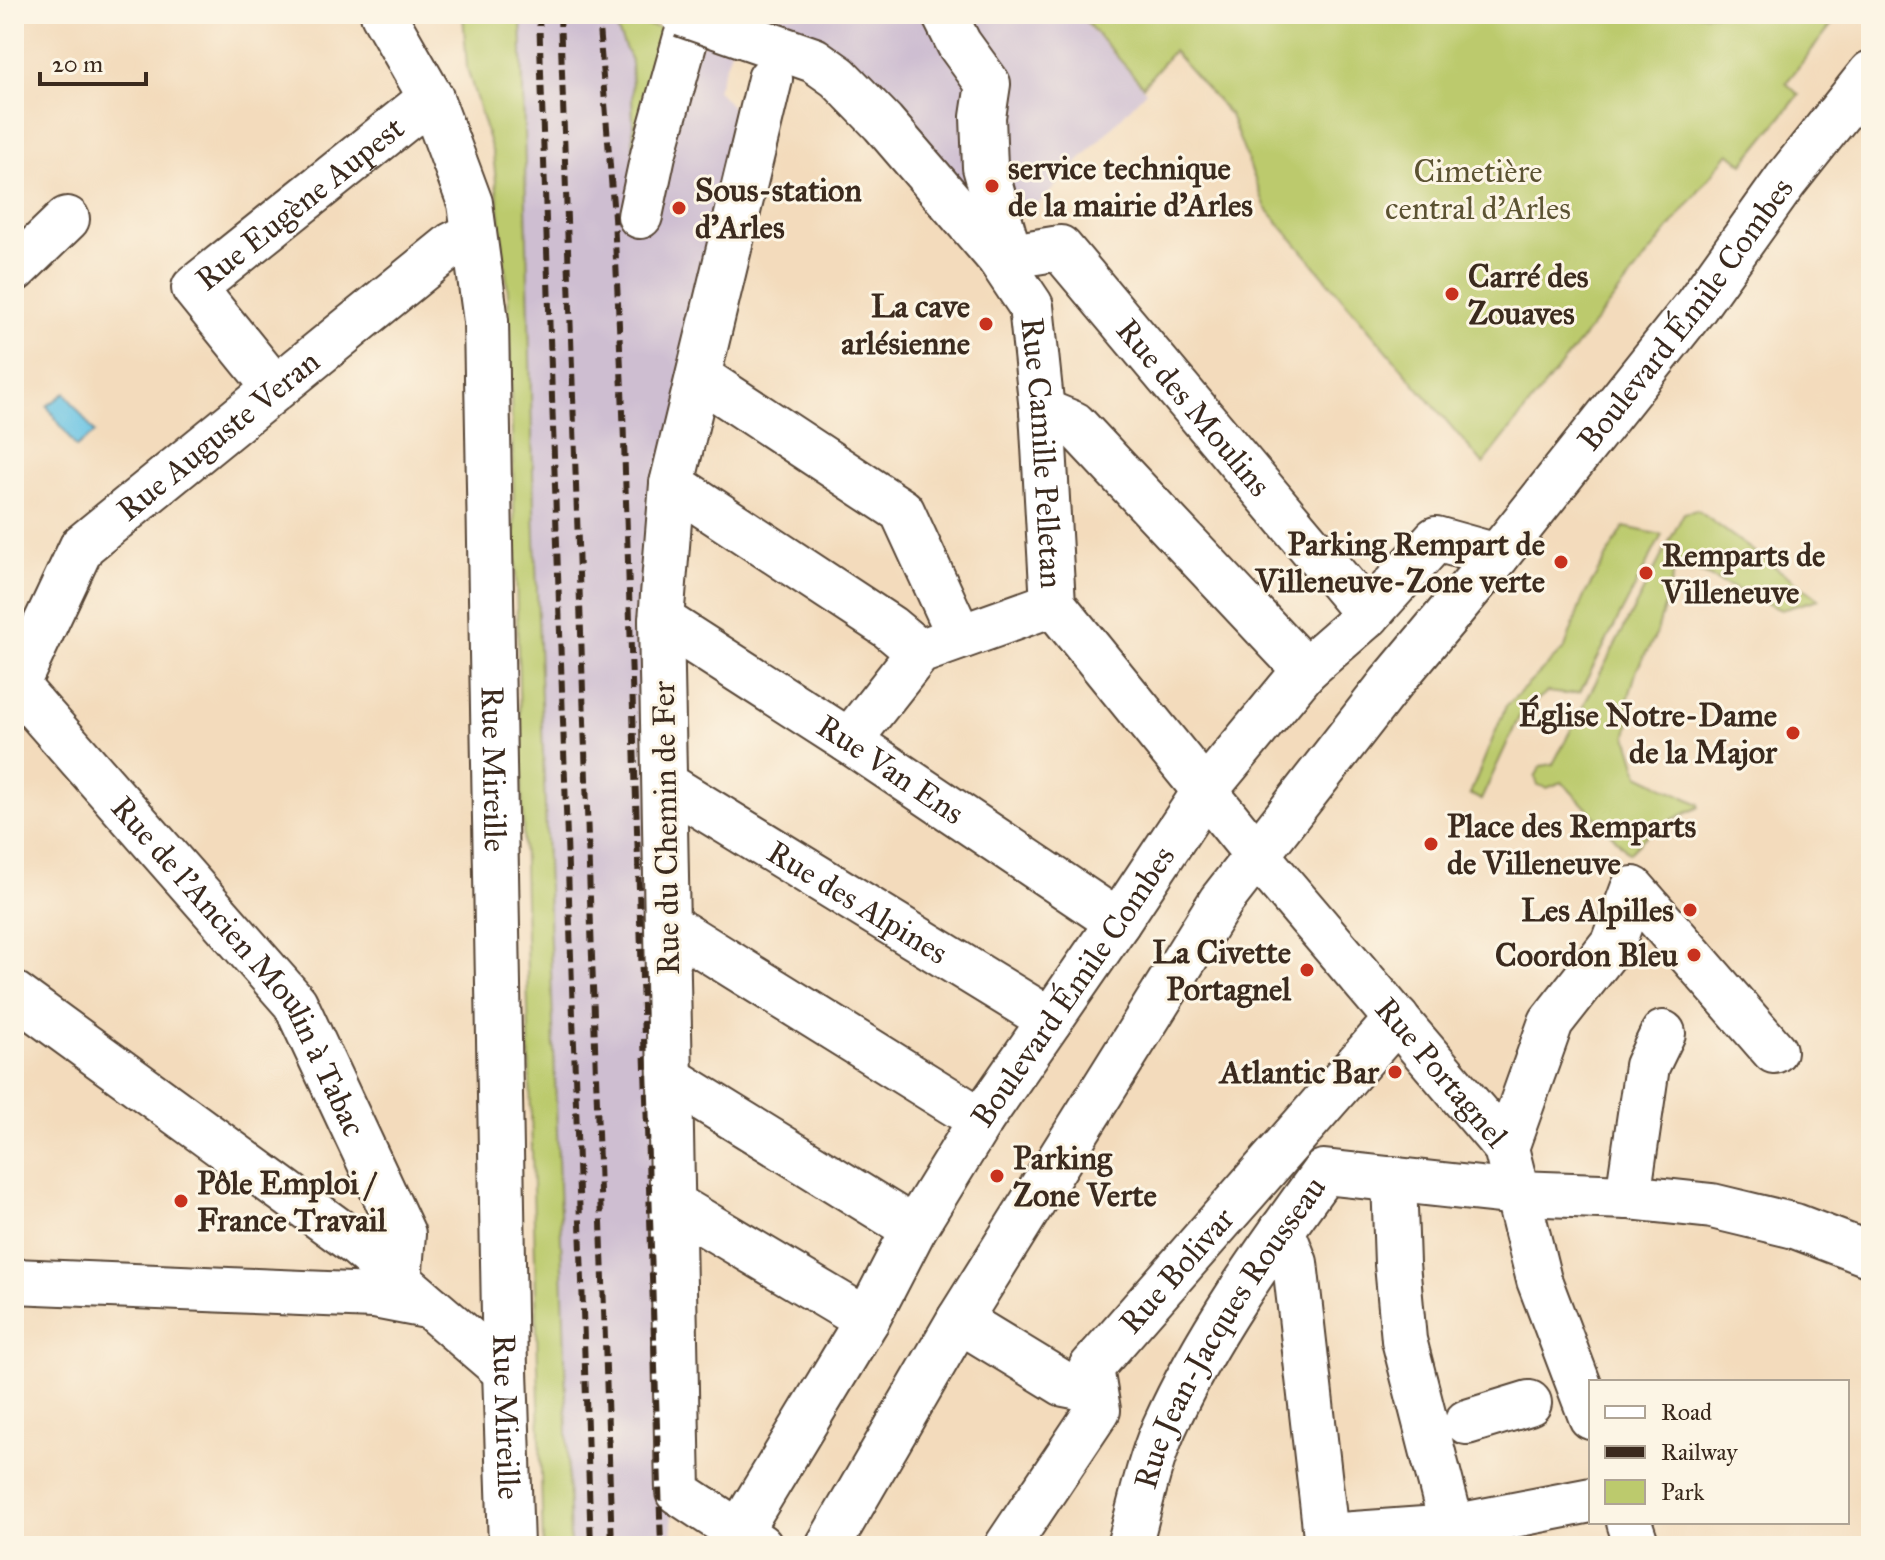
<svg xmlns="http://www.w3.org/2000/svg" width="1885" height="1560" viewBox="0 0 1885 1560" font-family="'IM FELL Great Primer',serif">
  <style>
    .industrial { fill: #cebed1 }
    .green { fill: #bcca6d; stroke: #7c7a46; stroke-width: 2 }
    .water { fill: #66c3e4; stroke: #507681; stroke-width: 2 }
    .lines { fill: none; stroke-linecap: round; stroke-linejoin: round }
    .minor-casing { stroke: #574536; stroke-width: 48 }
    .major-casing { stroke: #574536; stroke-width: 48 }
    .minor { stroke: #fff; stroke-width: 44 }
    .major { stroke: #fff; stroke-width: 44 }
    .rail { stroke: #3b2a1e; stroke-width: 6; stroke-dasharray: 12 6; stroke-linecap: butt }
    .minor-bridge-casing { stroke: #574536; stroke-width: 48; stroke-linecap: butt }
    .minor-bridge { stroke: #fff; stroke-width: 44 }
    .poi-dot { fill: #c8321e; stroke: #fcf5e5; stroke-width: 3 }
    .labels { text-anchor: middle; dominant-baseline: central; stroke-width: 6; stroke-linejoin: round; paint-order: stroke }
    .poi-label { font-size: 32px; font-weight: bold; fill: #3b2a1e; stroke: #fcf5e5; text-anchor: start }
    .park-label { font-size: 32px; fill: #5b5232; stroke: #fcf5e5 }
    .street-label { font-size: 32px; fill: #3b2a1e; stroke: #fcf5e5 }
  </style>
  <rect width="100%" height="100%" fill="#fcf5e5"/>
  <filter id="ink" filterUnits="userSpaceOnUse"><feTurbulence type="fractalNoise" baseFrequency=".0125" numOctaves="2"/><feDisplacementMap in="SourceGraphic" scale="16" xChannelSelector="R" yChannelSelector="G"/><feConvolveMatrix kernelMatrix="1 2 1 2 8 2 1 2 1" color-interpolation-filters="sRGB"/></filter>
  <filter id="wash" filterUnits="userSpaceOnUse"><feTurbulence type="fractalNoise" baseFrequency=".006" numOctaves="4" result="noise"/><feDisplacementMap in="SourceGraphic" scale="32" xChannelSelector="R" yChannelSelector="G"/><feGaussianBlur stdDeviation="1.8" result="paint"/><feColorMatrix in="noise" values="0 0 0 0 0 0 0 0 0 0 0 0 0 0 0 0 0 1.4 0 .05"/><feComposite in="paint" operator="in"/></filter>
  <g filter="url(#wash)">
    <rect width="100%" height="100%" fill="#f3dbbc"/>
    <g class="industrial">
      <polygon points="521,14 591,14 613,20 631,61 633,132 664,73 744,14 717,90 741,117 684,345 658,1191 673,1546 570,1546 564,1321 534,510"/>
      <polygon points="1077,14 1146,91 1031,212 991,225 812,37 756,15"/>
    </g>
    <g class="green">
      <polygon points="463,14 521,14 534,510 564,1321 570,1546 543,1546 508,293 493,154 467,68"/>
      <polygon points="1079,14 1840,14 1786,83 1799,95 1743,164 1729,153 1483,464 1266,208 1230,115 1173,51 1143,86"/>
      <polygon points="613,20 675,30 635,188 631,61"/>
      <polygon points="1697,510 1819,599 1781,610 1677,562 1656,635 1637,669 1628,700 1630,720 1627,736 1639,775 1699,804 1699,807 1654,828 1629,853 1562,782 1547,788 1538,785 1535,777 1541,766 1553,764 1684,513"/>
      <polygon points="1624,527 1662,535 1580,692 1565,694 1547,692 1521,713 1481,800 1470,794 1506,706 1565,648 1583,598"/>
    </g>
    <polygon class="water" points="65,393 95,433 76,447 47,406"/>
  </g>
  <g filter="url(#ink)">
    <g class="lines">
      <defs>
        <g id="minor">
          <path id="s1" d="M383,14L431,98L470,203L486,321L505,1371L511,1546"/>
          <polyline points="944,14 959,44 988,84 983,117 985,167 1010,256"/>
          <path id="s2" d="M745,36L814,60L838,77L883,123L999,258L1031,306L1042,411L1053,604L1256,854L1506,1148L1539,1280L1591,1417"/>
          <polyline points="640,216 653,155 686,37"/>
          <path id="s3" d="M999,258L1060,248L1368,615"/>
          <polyline points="14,270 67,219"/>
          <polyline points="699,377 902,511 960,637"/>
          <path id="s4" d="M275,388L194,288L431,98"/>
          <polyline points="1042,411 1074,424 1305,670"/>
          <polyline points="672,484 889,627 919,652"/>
          <path id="s5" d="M661,620L849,741L1118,922"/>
          <path id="s6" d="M14,683L295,1003L403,1234L399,1281"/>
          <path id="s7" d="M17,684L82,546L452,245L474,234"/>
          <polyline points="849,741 919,652 1053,604"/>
          <path id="s8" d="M665,784L1050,1020"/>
          <polyline points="668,925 981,1120"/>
          <polyline points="14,994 358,1245 505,1371"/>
          <polyline points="671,1079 914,1229"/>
          <polyline points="1506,1148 1551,1022 1613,943 1633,889 1774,1051"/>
          <polyline points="1394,1179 1397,1264 1404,1340 1452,1527"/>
          <polyline points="1628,1197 1647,1066 1663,1033"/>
          <polyline points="674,1205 867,1320"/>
          <polyline points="1282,1230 1295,1263 1326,1536 1324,1546"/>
          <polyline points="14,1281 374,1296 426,1306"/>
          <polyline points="959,1320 1064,1384 1094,1390"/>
          <polyline points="1467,1422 1529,1403"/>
          <polyline points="1629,1522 1637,1546"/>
          <path id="s9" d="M739,1532L867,1320L914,1229L981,1120L1118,922L1205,791L1305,670L1368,615L1436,539L1497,556"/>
          <polyline points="1326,1536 1452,1527 1591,1500"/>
          <polyline points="760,1546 678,1492 661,620 672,484 770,79"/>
          <path id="s10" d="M1007,1546L1098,1410L1091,1368L1397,1019"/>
          <path id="s11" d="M1129,1546C1140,1507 1148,1465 1164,1428C1205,1336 1265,1253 1324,1172L1517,1193L1628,1197L1712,1206L1795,1226L1871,1255"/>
        </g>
        <g id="major">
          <path id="s12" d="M828,1546L959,1320L1221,901L1390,684L1497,556L1696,306L1786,180L1871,73"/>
        </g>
      </defs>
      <use href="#minor" class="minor-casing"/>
      <use href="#major" class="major-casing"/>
      <use href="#minor" class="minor"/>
      <use href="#major" class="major"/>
      <g class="rail">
        <polyline points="539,14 591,1546"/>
        <polyline points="560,14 612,1546"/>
        <polyline points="598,14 614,217 623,412 661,1546"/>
      </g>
      <defs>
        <polyline id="minor-bridge" points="682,14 745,36"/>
      </defs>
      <use href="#minor-bridge" class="minor-bridge-casing"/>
      <use href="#minor-bridge" class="minor-bridge"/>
    </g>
  </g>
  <g class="poi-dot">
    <circle cx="992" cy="186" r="8"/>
    <circle cx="679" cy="208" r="8"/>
    <circle cx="1452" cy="294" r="8"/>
    <circle cx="986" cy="324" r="8"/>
    <circle cx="1561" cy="562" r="8"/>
    <circle cx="1646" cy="573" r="8"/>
    <circle cx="1793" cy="733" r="8"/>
    <circle cx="1431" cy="844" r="8"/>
    <circle cx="1690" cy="910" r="8"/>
    <circle cx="1694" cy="955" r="8"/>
    <circle cx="1307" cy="970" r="8"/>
    <circle cx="1395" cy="1072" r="8"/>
    <circle cx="997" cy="1176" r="8"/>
    <circle cx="181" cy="1201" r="8"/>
  </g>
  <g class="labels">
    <g class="poi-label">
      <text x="1008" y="168">service technique<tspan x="1008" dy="37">de la mairie d'Arles</tspan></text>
      <text x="695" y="190">Sous-station<tspan x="695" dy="37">d'Arles</tspan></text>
      <text x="1468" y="276">Carré des<tspan x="1468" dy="37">Zouaves</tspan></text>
      <text x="970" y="306" text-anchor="end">La cave<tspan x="970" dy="37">arlésienne</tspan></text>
      <text x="1545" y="544" text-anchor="end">Parking Rempart de<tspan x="1545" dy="37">Villeneuve-Zone verte</tspan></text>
      <text x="1662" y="555">Remparts de<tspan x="1662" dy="37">Villeneuve</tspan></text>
      <text x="1777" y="715" text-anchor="end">Église Notre-Dame<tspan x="1777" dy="37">de la Major</tspan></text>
      <text x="1447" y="826">Place des Remparts<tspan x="1447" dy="37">de Villeneuve</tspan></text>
      <text x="1674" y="910" text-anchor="end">Les Alpilles</text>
      <text x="1291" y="952" text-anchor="end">La Civette<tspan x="1291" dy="37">Portagnel</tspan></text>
      <text x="1678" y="955" text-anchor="end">Coordon Bleu</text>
      <text x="1379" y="1072" text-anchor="end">Atlantic Bar</text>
      <text x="1013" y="1158">Parking<tspan x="1013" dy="37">Zone Verte</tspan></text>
      <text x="197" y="1183">Pôle Emploi /<tspan x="197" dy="37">France Travail</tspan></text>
    </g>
    <g class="park-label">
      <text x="1478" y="171">Cimetière<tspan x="1478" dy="37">central d’Arles</tspan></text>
    </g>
    <g class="street-label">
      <text stroke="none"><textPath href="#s4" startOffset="264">Rue Eugène Aupest</textPath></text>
      <text stroke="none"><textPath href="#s12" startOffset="1504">Boulevard Émile Combes</textPath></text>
      <text stroke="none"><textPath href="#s3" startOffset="270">Rue des Moulins</textPath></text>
      <text stroke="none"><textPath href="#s7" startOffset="328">Rue Auguste Veran</textPath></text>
      <text stroke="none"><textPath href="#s2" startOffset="550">Rue Camille Pelletan</textPath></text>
      <text stroke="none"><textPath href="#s5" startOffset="274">Rue Van Ens</textPath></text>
      <text stroke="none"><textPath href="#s1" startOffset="776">Rue Mireille</textPath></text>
      <text transform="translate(666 828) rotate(-91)">Rue du Chemin de Fer</text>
      <text stroke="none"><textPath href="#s8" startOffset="226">Rue des Alpines</textPath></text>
      <text stroke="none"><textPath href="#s6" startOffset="364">Rue de l'Ancien Moulin à Tabac</textPath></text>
      <text stroke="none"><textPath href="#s9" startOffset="640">Boulevard Émile Combes</textPath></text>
      <text stroke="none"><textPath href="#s2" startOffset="1310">Rue Portagnel</textPath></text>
      <text stroke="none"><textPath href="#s10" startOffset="336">Rue Bolivar</textPath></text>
      <text stroke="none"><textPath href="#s11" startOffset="238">Rue Jean-Jacques Rousseau</textPath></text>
      <text stroke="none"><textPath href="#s1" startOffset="1424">Rue Mireille</textPath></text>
    </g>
  </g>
  <rect width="1885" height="1560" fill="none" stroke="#fcf5e5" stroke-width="48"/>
  <rect x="1589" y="1380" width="260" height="144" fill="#fcf5e5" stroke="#afa495" stroke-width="2"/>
  <rect x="1605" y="1406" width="40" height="12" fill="#ffffff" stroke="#afa495" stroke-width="2"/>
  <text x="1661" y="1420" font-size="24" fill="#3b2a1e">Road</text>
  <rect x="1605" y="1446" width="40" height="12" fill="#3b2a1e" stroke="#afa495" stroke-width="2"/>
  <text x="1661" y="1460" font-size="24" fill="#3b2a1e">Railway</text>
  <rect x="1605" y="1480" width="40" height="24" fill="#bcca6d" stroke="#afa495" stroke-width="2"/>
  <text x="1661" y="1500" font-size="24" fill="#3b2a1e">Park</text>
  <path d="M40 72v12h106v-12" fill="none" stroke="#3b2a1e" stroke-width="4"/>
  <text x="52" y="72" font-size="24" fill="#3b2a1e" stroke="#fcf5e5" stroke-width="6" paint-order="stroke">20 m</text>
</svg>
